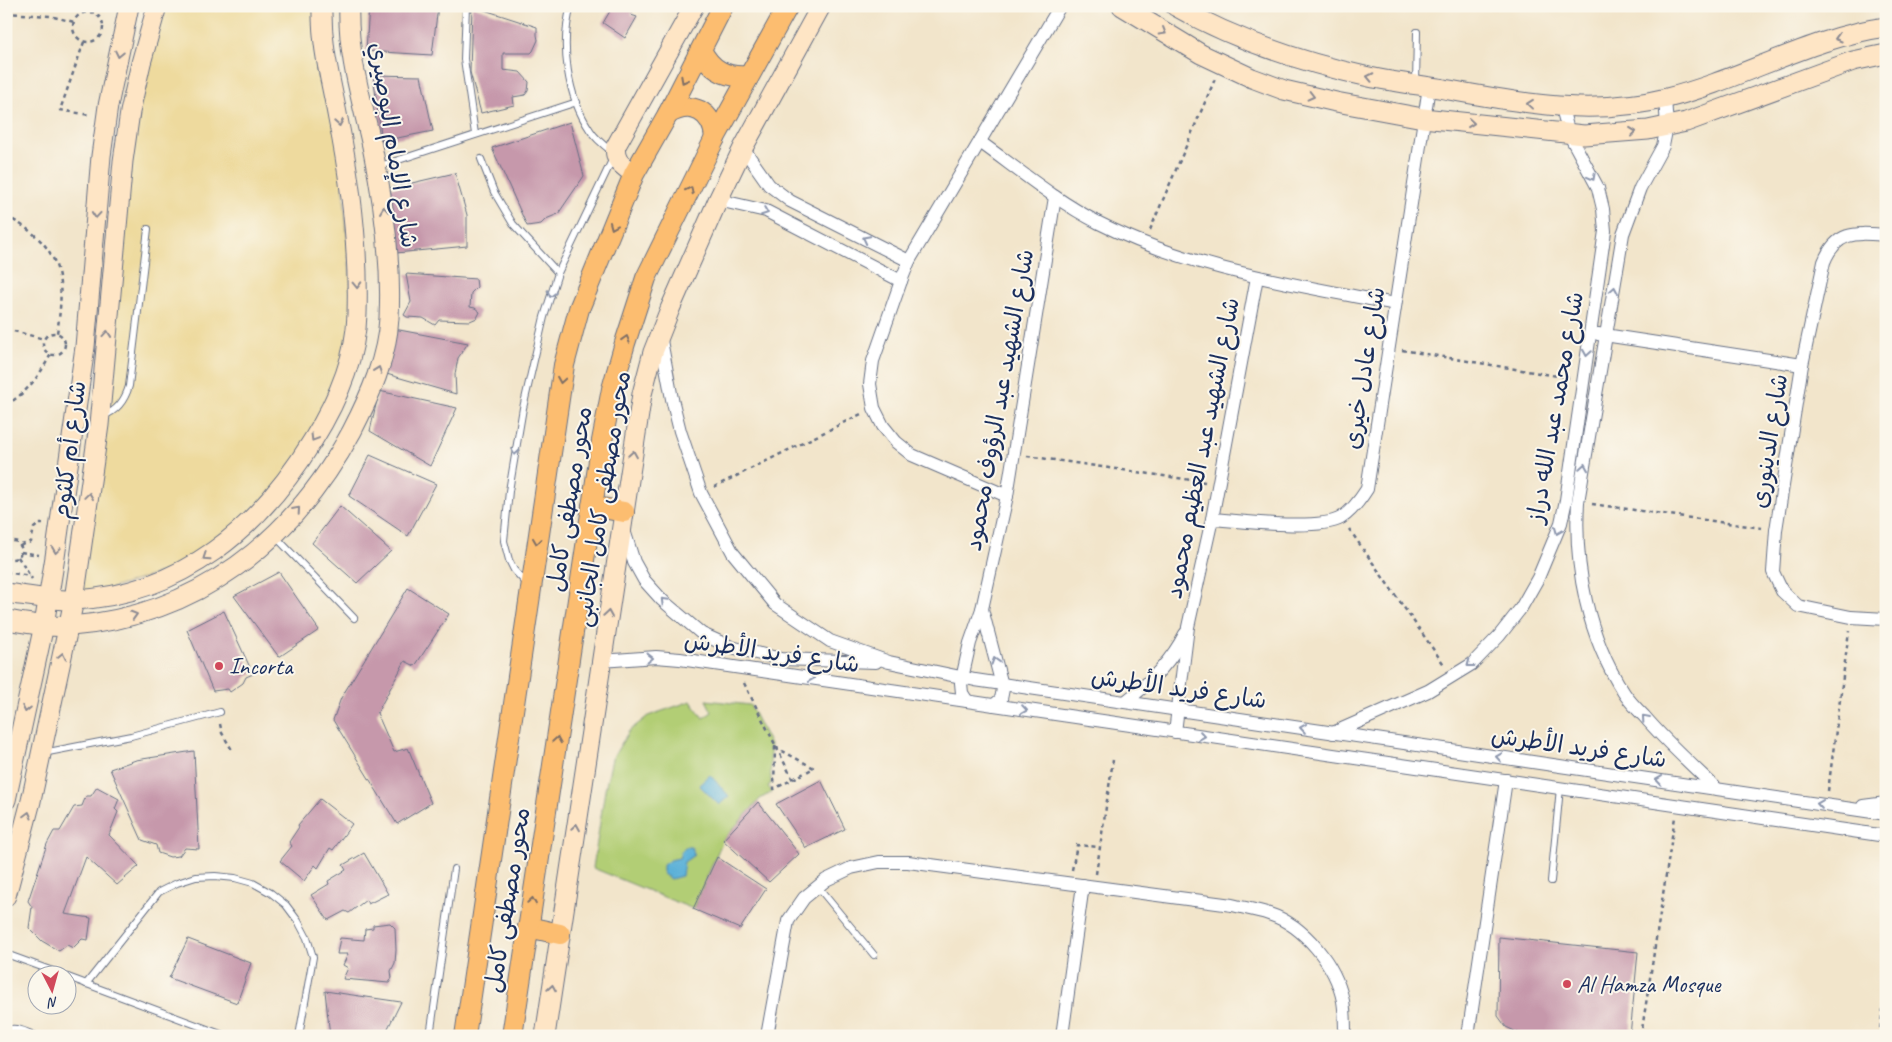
<svg xmlns="http://www.w3.org/2000/svg" width="1892" height="1042" viewBox="0 0 1892 1042" font-family="Caveat,'Playpen Sans Arabic',sans-serif">
  <style>
    .green { fill: #b2ce75; stroke: #667e6a }
    .sand { fill: #eeda9e; stroke: #84847e }
    .water { fill: #5bb1d8; stroke: #3b709b }
    .building { fill: #c698ab }
    .lines { fill: none; stroke-linecap: round; stroke-linejoin: round }
    .lane-casing { stroke: #666f84; stroke-width: 8 }
    .street-casing { stroke: #666f84; stroke-width: 14 }
    .secondary-casing { stroke: #666f84; stroke-width: 21 }
    .primary-casing { stroke: #666f84; stroke-width: 22 }
    .path { stroke: #666f84; stroke-width: 2.5; stroke-dasharray: 4 4; stroke-linecap: butt }
    .lane { stroke: #fff; stroke-width: 6 }
    .street { stroke: #fff; stroke-width: 12 }
    .secondary { stroke: #fee5c5; stroke-width: 19 }
    .primary { stroke: #fcbd6f; stroke-width: 20 }
    .oneway { stroke: #8c8a92 }
    .oneway2 { stroke: #806f66 }
    .oneway3 { stroke: #8d97ae }
    .poi-dot { fill: #d1495b; stroke: #fbf7ec; stroke-width: 2 }
    .labels { text-anchor: middle; dominant-baseline: central; stroke-width: 4; stroke-linejoin: round; paint-order: stroke }
    .street-label { font-size: 24px; fill: #1b2f5e; stroke: #fbf7ec }
    .poi-label { font-size: 24px; fill: #1b2f5e; stroke: #fbf7ec; text-anchor: start }
  </style>
  <rect width="100%" height="100%" fill="#fbf7ec"/>
  <filter id="ink" filterUnits="userSpaceOnUse"><feTurbulence type="fractalNoise" baseFrequency=".02" numOctaves="2"/><feDisplacementMap in="SourceGraphic" scale="10" xChannelSelector="R" yChannelSelector="G"/><feConvolveMatrix kernelMatrix="1 2 1 2 8 2 1 2 1" color-interpolation-filters="sRGB"/></filter>
  <filter id="wash" filterUnits="userSpaceOnUse"><feTurbulence type="fractalNoise" baseFrequency=".0096" numOctaves="4" result="noise"/><feDisplacementMap in="SourceGraphic" scale="20" xChannelSelector="R" yChannelSelector="G"/><feGaussianBlur stdDeviation="1.12" result="paint"/><feColorMatrix in="noise" values="0 0 0 0 0 0 0 0 0 0 0 0 0 0 0 0 0 1.4 0 .05"/><feComposite in="paint" operator="in"/></filter>
  <g filter="url(#wash)">
    <rect width="100%" height="100%" fill="#f2e5cb"/>
    <polygon class="green" points="706,700 750,705 770,745 771,784 768,786 772,792 760,799 723,840 693,909 593,868 605,790 612,759 629,731 648,716 691,701 703,718 712,712"/>
    <polygon class="sand" points="157,6 322,6 338,118 355,340 296,467 202,560 74,600 123,161"/>
    <g class="water">
      <polygon points="710,775 729,796 719,805 699,785"/>
      <polygon points="685,847 691,847 693,850 694,855 684,862 682,876 671,879 663,874 663,865 670,860 679,858 681,852"/>
    </g>
    <g id="blocks">
      <g class="building">
        <polygon points="369,6 438,6 432,55 366,51"/>
        <polygon points="472,6 537,27 537,35 538,40 533,51 531,53 503,53 503,70 520,72 529,82 528,91 525,95 513,97 514,105 481,113 470,72"/>
        <polygon points="613,6 635,6 631,15 637,17 625,38 603,23"/>
        <polygon points="373,75 421,76 433,131 382,141"/>
        <polygon points="570,122 584,176 558,214 546,219 541,224 527,226 492,148"/>
        <polygon points="455,173 467,215 467,246 396,253 386,189"/>
        <polygon points="406,274 476,279 477,287 471,293 470,307 475,308 480,312 477,318 470,321 439,320 435,325 423,318 407,317 404,315 411,302"/>
        <polygon points="394,329 468,343 458,358 455,374 456,394 383,373"/>
        <polygon points="379,391 457,408 430,466 370,431"/>
        <polygon points="370,455 436,484 408,536 349,496"/>
        <polygon points="340,506 391,551 357,583 312,543"/>
        <polygon points="279,572 319,630 279,657 234,596"/>
        <polygon points="408,588 449,614 415,666 405,661 377,713 394,752 408,748 431,803 397,824 333,720 341,698"/>
        <polygon points="224,611 253,674 246,677 243,683 230,692 228,689 213,691 187,630"/>
        <polygon points="194,751 199,849 185,848 179,856 170,857 158,853 156,845 142,840 110,769 136,760"/>
        <polygon points="821,780 845,829 806,848 776,804"/>
        <polygon points="97,787 119,799 115,809 118,812 109,835 139,866 117,885 86,857 65,914 91,918 88,940 82,939 73,948 67,945 59,951 42,941 29,928 32,907 28,901 47,844 54,831 60,831 74,807 82,806 86,796 91,796"/>
        <polygon points="320,799 352,824 333,850 330,848 318,868 315,865 304,881 280,861 292,846 289,842 299,827 298,825"/>
        <polygon points="758,802 799,854 769,882 723,840"/>
        <polygon points="364,853 388,894 368,904 366,900 349,913 345,911 328,920 311,895 329,884 328,881 346,870 343,865"/>
        <polygon points="717,857 766,889 740,929 693,909"/>
        <polygon points="390,923 395,928 396,950 395,963 391,971 392,978 389,983 343,979 348,968 343,965 348,954 337,954 340,938 364,940 365,929 373,928 373,925"/>
        <polygon points="1499,937 1638,952 1630,1036 1537,1036 1519,1033 1506,1027 1498,1016"/>
        <polygon points="188,939 251,963 237,1003 169,978"/>
        <polygon points="325,991 401,1002 384,1036 330,1036"/>
      </g>
    </g>
  </g>
  <g filter="url(#ink)">
    <use href="#blocks" fill-opacity="0" stroke="#666f84" stroke-width="1"/>
    <g class="lines">
      <defs>
        <g id="lane">
          <polyline points="466,6 464,59 475,134"/>
          <polyline points="1416,84 1417,32"/>
          <polyline points="481,159 494,192 513,224 558,273"/>
          <polyline points="377,167 577,102"/>
          <path d="M103,416C117,411 125,400 129,386L148,229"/>
          <polyline points="275,536 354,618"/>
          <path d="M527,584L514,570L509,560L504,541L509,491L523,408L544,317L558,273L615,154C606,147 596,140 590,130C567,96 560,45 571,6"/>
          <polyline points="43,753 131,736 220,712"/>
          <polyline points="1551,881 1560,788"/>
          <polyline points="818,887 874,955"/>
          <polyline points="6,954 61,974"/>
          <polyline points="68,977 226,1036"/>
          <polyline points="86,984 159,892 177,883 196,877 215,876 235,878 253,883 271,893 286,905 298,921 307,938 313,957 299,1036"/>
          <path d="M6,1030C17,1026 26,1032 36,1036"/>
          <polyline points="430,1036 454,869"/>
        </g>
        <g id="street">
          <path d="M1665,99L1667,126L1663,146L1640,188L1623,234L1578,502C1574,568 1588,637 1624,693C1629,701 1637,709 1644,716C1666,742 1692,765 1717,789"/>
          <path d="M980,142C1019,170 1056,201 1099,223C1192,270 1294,284 1395,304"/>
          <polyline points="743,148 769,185 790,201 909,261"/>
          <polyline points="718,200 766,211 901,281"/>
          <path d="M1886,235C1856,233 1837,230 1824,262L1802,365L1776,530L1773,572L1782,591L1798,606L1851,617L1886,619"/>
          <polyline points="1598,334 1802,365"/>
          <polyline points="660,335 672,399 680,431 701,493 733,553 775,604 830,641 889,662 975,680 1886,814"/>
          <polyline points="1007,496 912,455 896,442 883,426 874,408 870,384 873,361 901,281 909,261 1060,6"/>
          <path d="M1212,519C1241,521 1318,531 1341,518C1352,511 1360,500 1367,489L1429,87"/>
          <polyline points="624,530 634,562 644,580 662,600 702,634 731,647 781,659 876,662"/>
          <polyline points="982,609 1003,689 1001,699 994,705"/>
          <polyline points="601,661 656,657 680,659 1886,836"/>
          <polyline points="967,701 962,693 961,683 970,643 982,609 1007,496 1055,197"/>
          <path d="M1125,702C1150,683 1171,662 1185,634"/>
          <polyline points="1175,732 1188,627 1212,519 1257,277"/>
          <polyline points="1333,733 1428,691 1472,664 1499,636 1521,608 1538,578 1561,523 1566,500 1605,231 1603,209 1598,188 1569,134 1562,108"/>
          <polyline points="1863,806 1886,803"/>
          <path d="M767,1036L788,921L804,898L826,880L851,868L879,862H908L1232,905C1244,908 1257,910 1269,914C1304,925 1336,965 1343,1001C1345,1012 1345,1025 1345,1036"/>
          <polyline points="1062,1036 1083,885"/>
          <polyline points="1468,1036 1506,780"/>
        </g>
        <g id="secondary">
          <polyline points="1122,6 1201,54 1252,78 1284,90 1336,102 1423,118 1584,135 1648,130 1686,122 1853,61 1886,54"/>
          <path d="M1175,6C1236,41 1301,62 1369,77C1394,82 1419,85 1444,89C1520,103 1591,117 1667,98C1740,80 1812,37 1886,27"/>
          <path d="M634,174C623,166 613,161 616,146L694,6"/>
          <path d="M6,593C29,596 53,601 75,600C182,594 260,528 313,440C336,403 356,359 357,314C359,249 351,183 338,119C331,80 321,47 322,6"/>
          <path d="M6,620C27,623 49,628 71,626C197,616 293,541 352,431C370,396 387,358 389,318C392,260 384,203 372,146C362,101 347,53 349,6"/>
          <polyline points="6,800 44,625 55,557 85,347 101,156 108,106 129,6"/>
          <polyline points="6,896 31,801 74,600 99,425 123,161 130,112 141,63 157,6"/>
          <polyline points="545,1036 642,394 653,352 670,309 718,200 743,148 821,6"/>
        </g>
        <g id="primary">
          <path d="M701,50C711,70 726,78 748,76"/>
          <path d="M668,114C691,100 713,111 715,138"/>
          <polyline points="592,506 624,512"/>
          <polyline points="528,927 560,934"/>
          <polyline points="465,1036 564,365 579,309 634,174 668,114 723,6"/>
          <polyline points="512,1036 602,441 612,389 625,343 646,278 715,138 788,6"/>
        </g>
      </defs>
      <use href="#lane" class="lane-casing"/>
      <use href="#street" class="street-casing"/>
      <use href="#secondary" class="secondary-casing"/>
      <use href="#primary" class="primary-casing"/>
      <g class="path">
        <circle cx="88" cy="27" r="15"/>
        <polyline points="6,13 50,16 74,22"/>
        <polyline points="92,13 94,6"/>
        <polyline points="84,42 60,110 90,115"/>
        <path d="M6,216C61,245 66,276 57,333"/>
        <polyline points="1150,230 1215,79"/>
        <polyline points="6,329 44,339"/>
        <circle cx="54" cy="344" r="11"/>
        <polyline points="1402,350 1569,378"/>
        <path d="M6,405C27,393 40,375 51,354"/>
        <polyline points="1027,456 1205,482"/>
        <polyline points="714,487 861,414"/>
        <polyline points="1592,504 1762,528"/>
        <polyline points="1349,529 1445,666"/>
        <path d="M6,542L9,540L18,542L22,549C20,558 14,561 6,558"/>
        <polyline points="21,545 31,542 34,528 39,524 43,524"/>
        <polyline points="21,552 39,555"/>
        <polyline points="18,557 32,579"/>
        <polyline points="6,572 30,576"/>
        <polyline points="744,683 793,780"/>
        <polyline points="220,724 222,733 232,750"/>
        <polygon points="775,747 814,768 774,789"/>
        <polyline points="1828,791 1849,631"/>
        <polyline points="1072,870 1077,845 1099,847"/>
        <polyline points="1096,874 1113,760"/>
        <polyline points="1641,1036 1675,817"/>
        <polyline points="1879,1036 1886,988"/>
      </g>
      <use href="#lane" class="lane"/>
      <use href="#street" class="street"/>
      <use href="#secondary" class="secondary"/>
      <use href="#primary" class="primary"/>
    </g>
    <defs><path id="oneway-chevron" d="M-2-3.5L2.5 0L-2 3.5" fill="none" stroke-width="1.6" stroke-linecap="round" stroke-linejoin="round" transform="scale(1.25)"/></defs>
    <g class="oneway">
      <use href="#oneway-chevron" transform="translate(1163 32) rotate(30)"/>
      <use href="#oneway-chevron" transform="translate(1838 38) rotate(163)"/>
      <use href="#oneway-chevron" transform="translate(119 54) rotate(102)"/>
      <use href="#oneway-chevron" transform="translate(1370 77) rotate(-168)"/>
      <use href="#oneway-chevron" transform="translate(1311 96) rotate(14)"/>
      <use href="#oneway-chevron" transform="translate(1530 104) rotate(-174)"/>
      <use href="#oneway-chevron" transform="translate(339 123) rotate(80)"/>
      <use href="#oneway-chevron" transform="translate(1471 123) rotate(6)"/>
      <use href="#oneway-chevron" transform="translate(1633 132) rotate(-6)"/>
      <use href="#oneway-chevron" transform="translate(384 210) rotate(-97)"/>
      <use href="#oneway-chevron" transform="translate(96 215) rotate(95)"/>
      <use href="#oneway-chevron" transform="translate(357 285) rotate(88)"/>
      <use href="#oneway-chevron" transform="translate(107 334) rotate(-85)"/>
      <use href="#oneway-chevron" transform="translate(378 370) rotate(-71)"/>
      <use href="#oneway-chevron" transform="translate(314 438) rotate(121)"/>
      <use href="#oneway-chevron" transform="translate(633 454) rotate(-81)"/>
      <use href="#oneway-chevron" transform="translate(89 496) rotate(-82)"/>
      <use href="#oneway-chevron" transform="translate(297 510) rotate(-49)"/>
      <use href="#oneway-chevron" transform="translate(56 550) rotate(98)"/>
      <use href="#oneway-chevron" transform="translate(206 557) rotate(146)"/>
      <use href="#oneway-chevron" transform="translate(608 614) rotate(-81)"/>
      <use href="#oneway-chevron" transform="translate(134 615) rotate(-17)"/>
      <use href="#oneway-chevron" transform="translate(62 656) rotate(-78)"/>
      <use href="#oneway-chevron" transform="translate(26 709) rotate(102)"/>
      <use href="#oneway-chevron" transform="translate(28 815) rotate(-75)"/>
      <use href="#oneway-chevron" transform="translate(576 827) rotate(-81)"/>
      <use href="#oneway-chevron" transform="translate(552 988) rotate(-81)"/>
    </g>
    <g class="oneway2">
      <use href="#oneway-chevron" transform="translate(684 80) rotate(118)"/>
      <use href="#oneway-chevron" transform="translate(690 190) rotate(-63)"/>
      <use href="#oneway-chevron" transform="translate(613 226) rotate(113)"/>
      <use href="#oneway-chevron" transform="translate(626 339) rotate(-73)"/>
      <use href="#oneway-chevron" transform="translate(561 380) rotate(99)"/>
      <use href="#oneway-chevron" transform="translate(537 541) rotate(98)"/>
      <use href="#oneway-chevron" transform="translate(557 740) rotate(-81)"/>
      <use href="#oneway-chevron" transform="translate(532 901) rotate(-81)"/>
    </g>
    <g class="oneway3">
      <use href="#oneway-chevron" transform="translate(1592 177) rotate(62)"/>
      <use href="#oneway-chevron" transform="translate(765 212) rotate(21)"/>
      <use href="#oneway-chevron" transform="translate(866 239) rotate(-153)"/>
      <use href="#oneway-chevron" transform="translate(1614 290) rotate(-80)"/>
      <use href="#oneway-chevron" transform="translate(551 294) rotate(107)"/>
      <use href="#oneway-chevron" transform="translate(1587 353) rotate(99)"/>
      <use href="#oneway-chevron" transform="translate(515 452) rotate(99)"/>
      <use href="#oneway-chevron" transform="translate(1584 467) rotate(-81)"/>
      <use href="#oneway-chevron" transform="translate(1558 531) rotate(112)"/>
      <use href="#oneway-chevron" transform="translate(664 601) rotate(-135)"/>
      <use href="#oneway-chevron" transform="translate(650 658) rotate(-1)"/>
      <use href="#oneway-chevron" transform="translate(995 661) rotate(-107)"/>
      <use href="#oneway-chevron" transform="translate(1470 664) rotate(143)"/>
      <use href="#oneway-chevron" transform="translate(811 678) rotate(8)"/>
      <use href="#oneway-chevron" transform="translate(1024 710) rotate(8)"/>
      <use href="#oneway-chevron" transform="translate(1645 718) rotate(-131)"/>
      <use href="#oneway-chevron" transform="translate(1303 728) rotate(-172)"/>
      <use href="#oneway-chevron" transform="translate(1202 736) rotate(8)"/>
      <use href="#oneway-chevron" transform="translate(1499 757) rotate(-172)"/>
      <use href="#oneway-chevron" transform="translate(1659 780) rotate(-172)"/>
      <use href="#oneway-chevron" transform="translate(1820 804) rotate(-172)"/>
    </g>
  </g>
  <g class="poi-dot">
    <circle cx="219" cy="666" r="5"/>
    <circle cx="1567" cy="984" r="5"/>
  </g>
  <g class="labels">
    <g class="street-label">
      <text transform="translate(394 145) rotate(81)">شارع الإمام البوصيري</text>
      <text transform="translate(1364 368) rotate(-81)">شارع عادل خيرى</text>
      <text transform="translate(999 400) rotate(-80)">شارع الشهيد عبد الرؤوف محمود</text>
      <text transform="translate(1555 407) rotate(-80)">شارع محمد عبد الله دراز</text>
      <text transform="translate(1769 441) rotate(-81)">شارع الدينورى</text>
      <text transform="translate(1202 448) rotate(-79)">شارع الشهيد عبد العظيم محمود</text>
      <text transform="translate(69 450) rotate(-83)">شارع أم كلثوم</text>
      <text transform="translate(569 499) rotate(-81)">محور مصطفى كامل</text>
      <text transform="translate(602 499) rotate(-81)">محور مصطفى كامل الجانبى</text>
      <text transform="translate(772 652) rotate(8)">شارع فريد الأطرش</text>
      <text transform="translate(1179 688) rotate(8)">شارع فريد الأطرش</text>
      <text transform="translate(1579 747) rotate(8)">شارع فريد الأطرش</text>
      <text transform="translate(507 900) rotate(-81)">محور مصطفى كامل</text>
    </g>
    <g class="poi-label">
      <text x="229" y="666">Incorta</text>
      <text x="1577" y="984">Al Hamza Mosque</text>
    </g>
  </g>
  <rect width="1892" height="1042" fill="none" stroke="#fbf7ec" stroke-width="25"/>
  <g transform="translate(52 990) rotate(174)"><circle r="24" fill="#fbf7ec" stroke="#a1a7b3"/>
  <path d="M0-4L9 19L0 12L-9 19Z" fill="#d1495b"/>
  <text y="-8" font-size="14" font-weight="bold" text-anchor="middle" fill="#1b2f5e">N</text>
  </g>
</svg>
